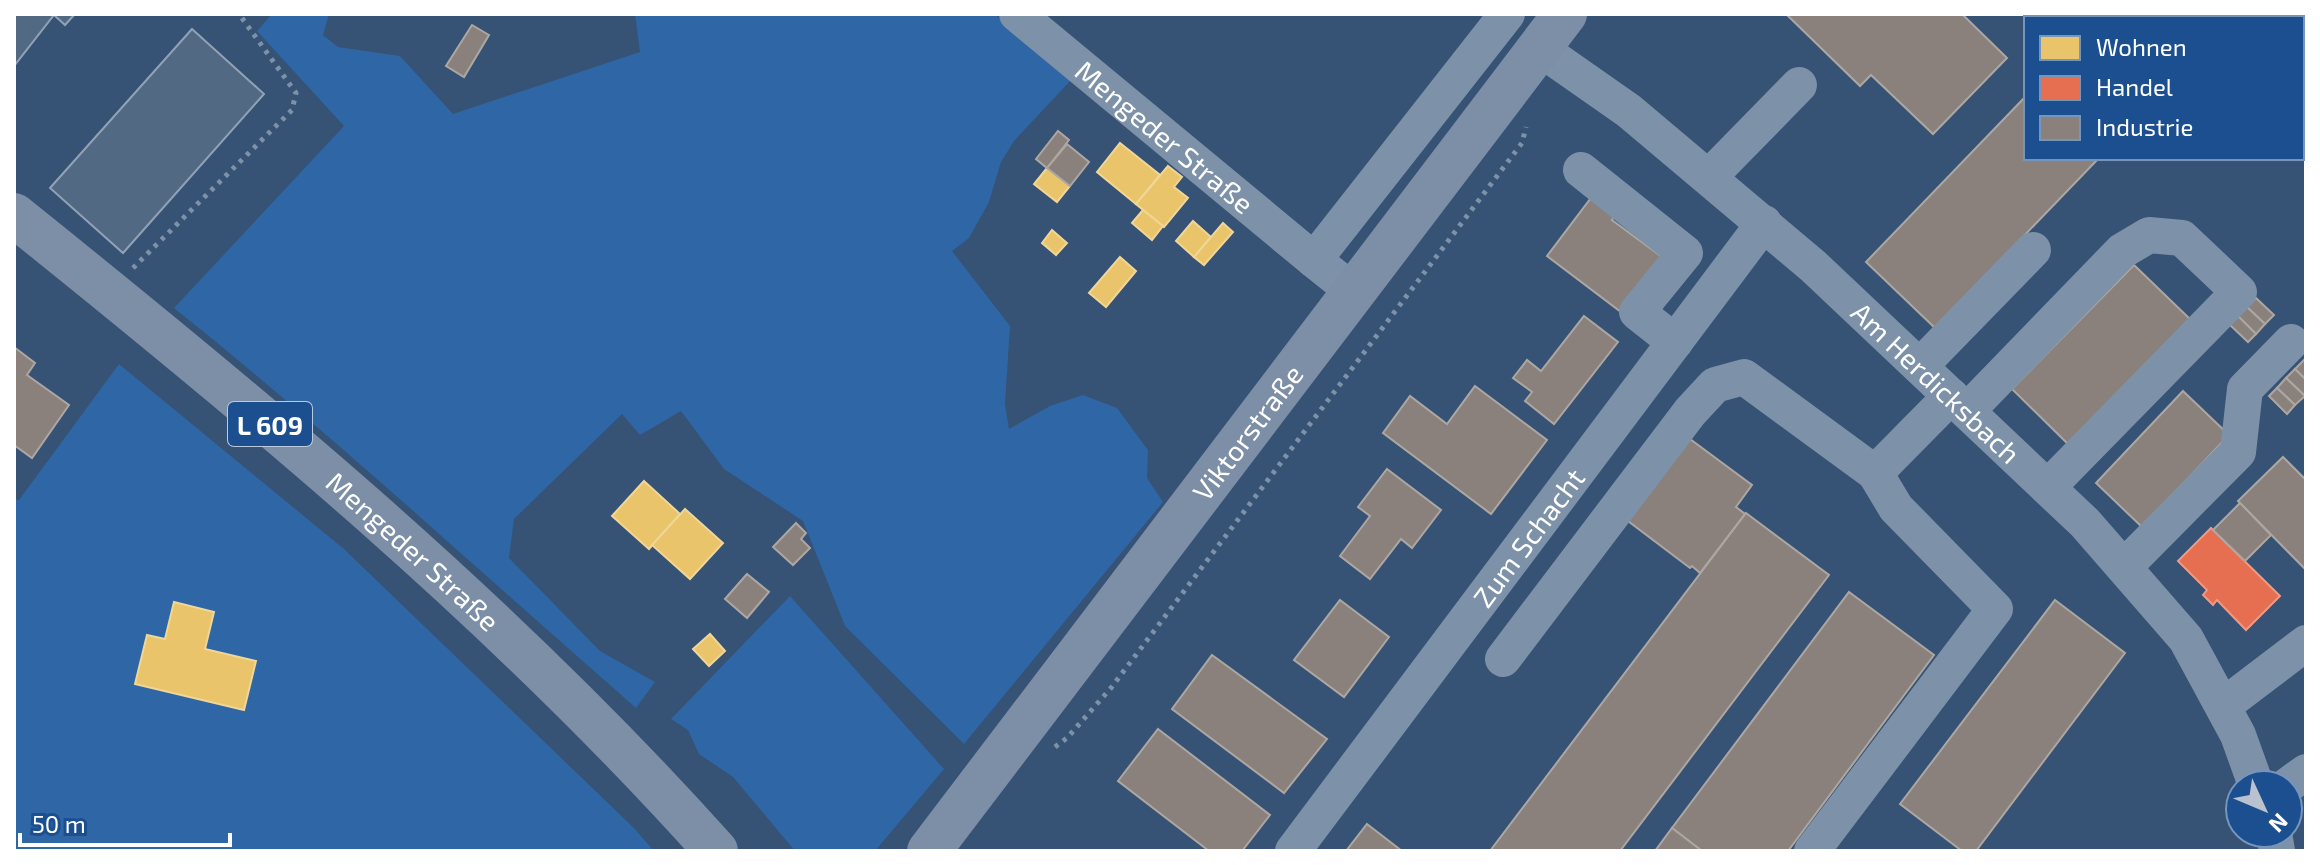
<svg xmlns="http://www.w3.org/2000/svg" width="2320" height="865" viewBox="0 0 2320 865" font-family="'Exo 2',sans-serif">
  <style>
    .green { fill: #2f66a5 }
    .water { fill: #3b618d }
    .homes { fill: #e9c46a; stroke: #f0d697; stroke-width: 2 }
    .shops { fill: #e76f51; stroke: #ee9a85; stroke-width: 2 }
    .industry { fill: #8a817c; stroke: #ada7a3; stroke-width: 2 }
    .building { fill: #526984; stroke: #92a2b6; stroke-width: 2 }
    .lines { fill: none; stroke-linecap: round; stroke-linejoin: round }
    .path { stroke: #7d92a8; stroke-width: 5; stroke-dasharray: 4 6; stroke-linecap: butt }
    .minor { stroke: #7d92a8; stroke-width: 36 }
    .major { stroke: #7d8ea7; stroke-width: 44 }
    .labels { text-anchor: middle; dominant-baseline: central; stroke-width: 8; stroke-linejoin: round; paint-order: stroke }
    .shield { fill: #1b4f8f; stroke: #bbcadd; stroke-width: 2 }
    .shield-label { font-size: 26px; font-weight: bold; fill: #fff }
    .street-label { font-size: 28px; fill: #fff; stroke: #1b4f8f }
  </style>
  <rect width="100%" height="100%" fill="#365274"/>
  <g class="green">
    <path d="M272,14H329L323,35L338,47L400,56L453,114L640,52L635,14H994L1073,78L1014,141L1001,162L989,202L969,238L952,251L1010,326L1005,404L1009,429L1050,406L1083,395L1117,408L1148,450L1147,478L1163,502L964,744L845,626L803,521L724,469L681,411L640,435L622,414L514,519L509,558L600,651L655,682L636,708C482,574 333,435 174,308L344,126L257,31Z"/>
    <polygon points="119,364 344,549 634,828 654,851 14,851 14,499 19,500"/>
    <polygon points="790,596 944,769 875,851 795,851 733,777 699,754 688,730 671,719"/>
  </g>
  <polygon class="water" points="2182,14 2306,14 2306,138 2302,133 2302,18 2187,18"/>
  <g class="homes">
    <polygon points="1120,143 1160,175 1136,204 1097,172"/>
    <polygon points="1168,166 1182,177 1174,187 1188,198 1164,227 1136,204"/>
    <polygon points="1047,168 1070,186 1057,202 1034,184"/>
    <polygon points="1143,210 1163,226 1152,240 1132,223"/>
    <polygon points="1193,221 1211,237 1194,257 1176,241"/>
    <polygon points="1223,223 1233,232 1204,265 1194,257"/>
    <polygon points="1052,230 1067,243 1056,255 1042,243"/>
    <polygon points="1120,257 1136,271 1106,307 1089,293"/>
    <polygon points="644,481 680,514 649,549 612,516"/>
    <polygon points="685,509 723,543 690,579 652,545"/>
    <polygon points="174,602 214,612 205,649 256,661 244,710 135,684 147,635 165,639"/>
    <polygon points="710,634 725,651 709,666 693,649"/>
  </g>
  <polygon class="shops" points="2211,528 2280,596 2246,630 2217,600 2213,605 2203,595 2207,590 2178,561"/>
  <g class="industry">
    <polygon points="1786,14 1962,14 2007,58 1933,134 1871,75 1860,86"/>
    <polygon points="472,25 489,35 464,77 446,66"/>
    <polygon points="2026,96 2026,158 2099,158 1935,328 1866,262"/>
    <polygon points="1058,131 1069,140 1047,168 1036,159"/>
    <polygon points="1067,144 1089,162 1070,186 1047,168"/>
    <polygon points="1597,190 1621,208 1612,220 1662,257 1621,312 1547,256"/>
    <polygon points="2134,265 2192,321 2070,446 2012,389"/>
    <polygon points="2256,298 2274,315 2265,324 2247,307"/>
    <polygon points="2247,307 2265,324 2256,334 2238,316"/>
    <polygon points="1584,316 1618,342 1554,424 1525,401 1532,392 1513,378 1527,360 1541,371"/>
    <polygon points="2238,316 2256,334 2248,342 2230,325"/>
    <polygon points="14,347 35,363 27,375 69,405 32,458 14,445"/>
    <polygon points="2304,360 2306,362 2306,380 2295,369"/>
    <polygon points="2295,369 2306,380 2305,396 2286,378"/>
    <polygon points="2286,378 2305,396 2295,405 2277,388"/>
    <polygon points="1475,386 1547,440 1491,514 1383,433 1410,396 1447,424"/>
    <polygon points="2277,388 2295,405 2287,414 2269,396"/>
    <polygon points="2183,391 2229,435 2142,527 2096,483"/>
    <polygon points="1690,439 1752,485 1736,507 1745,514 1700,573 1692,566 1690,568 1628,521"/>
    <polygon points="2283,457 2306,480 2306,570 2238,501"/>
    <polygon points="1387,469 1441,510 1412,548 1401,539 1370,579 1340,556 1370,516 1358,507"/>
    <polygon points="2240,503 2271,535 2245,561 2213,530"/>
    <polygon points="1746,513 1829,575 1620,851 1490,851"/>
    <polygon points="796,523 806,533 801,539 810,548 793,565 773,547"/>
    <polygon points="747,574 769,592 747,618 725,599"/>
    <polygon points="1849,592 1934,655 1788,851 1702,851 1672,828"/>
    <polygon points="1340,600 1389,637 1344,697 1294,660"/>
    <polygon points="2055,600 2125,653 1976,851 1962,851 1900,804"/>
    <polygon points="1212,655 1327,739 1284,793 1172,709"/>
    <polygon points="1158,729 1270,815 1242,851 1209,851 1118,781"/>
    <polygon points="1367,824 1402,851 1346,851"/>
    <polygon points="1672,828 1702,851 1655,851"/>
  </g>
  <g class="building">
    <polygon points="14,14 75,14 65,25 54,15 14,66"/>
    <polygon points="192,29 264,94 123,253 50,188"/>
  </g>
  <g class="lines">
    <g class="path">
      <polyline points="133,268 292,110 296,93 239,14"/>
      <polyline points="1055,747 1067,738 1111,688 1522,143 1526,127"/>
    </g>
    <g class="minor">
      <path id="s1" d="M1017,14L1314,260"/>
      <path id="s2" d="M1539,48L1629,111L1813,266L2085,523L2186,639L2238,735L2256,785"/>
      <polyline points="1581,170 1685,253 1637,312 1675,342"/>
      <polyline points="1709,177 1799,85"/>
      <polyline points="1354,292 1314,260 1507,14"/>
      <polyline points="1920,366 2033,250"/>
      <polyline points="1967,411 2122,251 2149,235 2182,238 2239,292 2048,487"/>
      <polyline points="2124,567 2238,452 2245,389 2291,342"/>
      <polyline points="1503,659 1690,412 1715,385 1744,377 1875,473 1951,396"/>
      <polyline points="2223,706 2306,643"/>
      <polyline points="2288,785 2306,772"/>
      <polyline points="2274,833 2277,851"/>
      <path id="s3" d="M1293,851L1764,223"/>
      <polyline points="1812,851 1995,609 1896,508 1875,473"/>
    </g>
    <g class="major">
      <path id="s4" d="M14,215C261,413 505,615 716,851"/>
      <path id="s5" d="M929,851L1565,14"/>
    </g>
  </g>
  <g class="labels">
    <rect class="shield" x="228" y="402" width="84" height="44" rx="6"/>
    <g class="shield-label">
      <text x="270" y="424">L 609</text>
    </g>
    <g class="street-label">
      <text stroke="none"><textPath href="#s1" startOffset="192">Mengeder Straße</textPath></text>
      <text stroke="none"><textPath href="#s2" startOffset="520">Am Herdicksbach</textPath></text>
      <text stroke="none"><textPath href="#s5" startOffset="526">Viktorstraße</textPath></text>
      <text stroke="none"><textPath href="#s3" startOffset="392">Zum Schacht</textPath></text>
      <text stroke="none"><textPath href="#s4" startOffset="522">Mengeder Straße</textPath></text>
    </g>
  </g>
  <rect width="2320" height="865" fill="none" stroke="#ffffff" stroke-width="32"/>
  <rect x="2024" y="16" width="280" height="144" fill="#1b4f8f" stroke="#7695bc" stroke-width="2"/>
  <rect x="2040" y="36" width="40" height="24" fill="#e9c46a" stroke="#7695bc" stroke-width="2"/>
  <text x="2096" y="56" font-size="24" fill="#ffffff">Wohnen</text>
  <rect x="2040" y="76" width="40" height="24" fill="#e76f51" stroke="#7695bc" stroke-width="2"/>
  <text x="2096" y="96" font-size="24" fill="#ffffff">Handel</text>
  <rect x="2040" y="116" width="40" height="24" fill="#8a817c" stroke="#7695bc" stroke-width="2"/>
  <text x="2096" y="136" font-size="24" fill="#ffffff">Industrie</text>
  <g transform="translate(2264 809) rotate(134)"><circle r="38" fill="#1b4f8f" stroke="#7695bc" stroke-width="2"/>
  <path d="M0-6L14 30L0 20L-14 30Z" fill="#b9c2ce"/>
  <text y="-12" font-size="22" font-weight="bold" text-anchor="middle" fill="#ffffff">N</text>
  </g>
  <path d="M20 833v12h210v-12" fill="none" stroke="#ffffff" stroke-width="4"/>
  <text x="32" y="833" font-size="24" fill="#ffffff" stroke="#1b4f8f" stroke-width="6" paint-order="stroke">50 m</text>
</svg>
